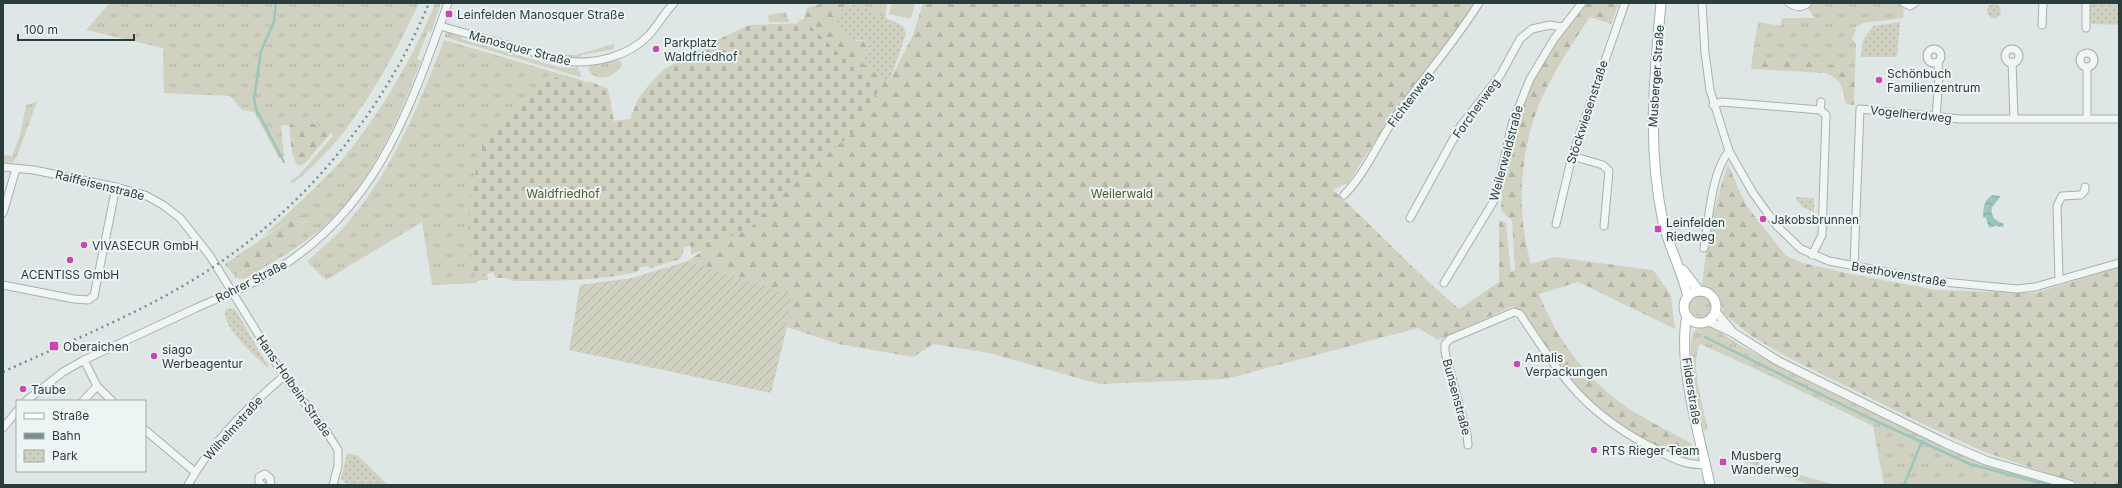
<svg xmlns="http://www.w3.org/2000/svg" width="2122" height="488" viewBox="0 0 2122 488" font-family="Inter,sans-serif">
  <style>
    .grass { fill: url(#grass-tufts) }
    .forest { fill: url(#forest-firs) }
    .cemetery { fill: url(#cemetery-stones) }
    .park { fill: url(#park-dots) }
    .garden { fill: url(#garden-furrows) }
    .pitch { fill: #d0d1c0 }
    .water { fill: url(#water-waves) }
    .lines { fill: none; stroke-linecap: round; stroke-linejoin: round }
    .stream { stroke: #9ac6bf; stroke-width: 2.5 }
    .minor-casing { stroke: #a4b1b0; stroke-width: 9 }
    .tertiary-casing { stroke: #a4b1b0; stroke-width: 10 }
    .secondary-casing { stroke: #a4b1b0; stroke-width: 11 }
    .minor { stroke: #f1f6f5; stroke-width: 7 }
    .tertiary { stroke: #f1f6f5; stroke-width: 8 }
    .secondary { stroke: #fff; stroke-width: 9 }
    .rail { stroke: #78908f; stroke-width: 2.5; stroke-dasharray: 2 4; stroke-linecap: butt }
    .poi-dot { fill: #c947b3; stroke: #edf5f4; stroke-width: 1.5 }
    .labels { text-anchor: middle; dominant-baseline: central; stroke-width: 4; stroke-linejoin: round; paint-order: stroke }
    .poi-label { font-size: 12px; fill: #283d3c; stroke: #edf5f4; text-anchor: start }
    .street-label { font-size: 12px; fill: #283d3c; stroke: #edf5f4 }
    .park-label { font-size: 12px; fill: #545936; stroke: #edf5f4 }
  </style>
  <defs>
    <pattern id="grass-tufts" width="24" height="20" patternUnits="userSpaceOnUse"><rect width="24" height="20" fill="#d0d1c0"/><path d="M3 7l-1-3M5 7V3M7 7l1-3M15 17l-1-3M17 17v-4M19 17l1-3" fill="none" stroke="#b3b4a6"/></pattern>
    <pattern id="forest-firs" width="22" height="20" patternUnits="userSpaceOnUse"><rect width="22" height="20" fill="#d0d1c0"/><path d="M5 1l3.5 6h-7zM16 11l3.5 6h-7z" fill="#b3b4a6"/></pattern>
    <pattern id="cemetery-stones" width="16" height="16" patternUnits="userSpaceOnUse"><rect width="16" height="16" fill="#d0d1c0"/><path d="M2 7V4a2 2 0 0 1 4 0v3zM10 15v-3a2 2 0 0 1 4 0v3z" fill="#b3b4a6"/></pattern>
    <pattern id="park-dots" width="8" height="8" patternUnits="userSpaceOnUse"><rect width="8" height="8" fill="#d0d1c0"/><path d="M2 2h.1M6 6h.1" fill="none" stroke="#b3b4a6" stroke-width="1.8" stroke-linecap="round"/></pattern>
    <pattern id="garden-furrows" width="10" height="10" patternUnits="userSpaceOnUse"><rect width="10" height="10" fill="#d0d1c0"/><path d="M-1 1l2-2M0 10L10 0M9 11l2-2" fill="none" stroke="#b3b4a6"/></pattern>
    <pattern id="water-waves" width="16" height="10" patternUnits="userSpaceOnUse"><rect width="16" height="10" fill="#9ac6bf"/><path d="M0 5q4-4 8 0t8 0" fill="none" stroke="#7ea29c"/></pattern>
  </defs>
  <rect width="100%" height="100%" fill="#dee7e6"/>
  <g class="grass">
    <path d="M110,3H419C390,65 349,141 293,183L290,181L299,175L333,136L331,133L306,122L281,126L284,156L279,158L254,112L242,110L230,96L164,93L163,48L86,30Z"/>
    <path d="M435,3H441L431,32L428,31L417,59L421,61C401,112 379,166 342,208C315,239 279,259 244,279L236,278L233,274L245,271L285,249L293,229L306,221L290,220L262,237C288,213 315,189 339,163C376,121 415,55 435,3Z"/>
    <polygon points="855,3 887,3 885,22 855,4"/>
    <path d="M1811,3H1898L1904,9L1903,18L1864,23L1854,28L1856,30L1852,39L1856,44L1855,71C1821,60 1787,59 1752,59L1758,22L1781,26L1782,18H1815L1807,7Z"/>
    <polygon points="786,12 789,22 769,22 768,15"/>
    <polygon points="446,32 459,34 462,39 558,67 575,68 577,66 581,74 580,77 444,37"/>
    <path d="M444,40L584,81L588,92L485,262L488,280H480L475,283L432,285L422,222L326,280L307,262C321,248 338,235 350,220C394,167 420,103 444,40Z"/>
    <polygon points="614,44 614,49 582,55 579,59 561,57 563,55 575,55"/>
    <path d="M615,60L621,61L622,66C614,77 596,84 588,69L590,65Z"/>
    <polygon points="37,102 17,156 13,162 3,163 3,155 12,156 20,136 26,105"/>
    <circle cx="1701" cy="306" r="11"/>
    <path d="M1705,326L1712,327L1743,347L1811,383L1951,450L2060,485H1884L1873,426L1764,373L1700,344C1689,365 1703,406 1708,429L1704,431C1699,408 1684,352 1694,332C1697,328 1700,327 1705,326Z"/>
    <polygon points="1731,449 1771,467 1836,485 1810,485 1732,457"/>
  </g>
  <g class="forest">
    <path d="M824,3H852L845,7L856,41L866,40L868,43L863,63L890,80L913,35L923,3H1473L1451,39L1388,121L1349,182L1333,190C1376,229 1415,272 1459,309L1499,282V220L1506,223L1511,272L1515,270L1512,220L1501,211C1503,175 1509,125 1526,92C1543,60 1564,31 1585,3H1619L1611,24L1590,17C1572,44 1554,71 1541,100C1519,152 1516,211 1531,264L1554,257L1653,270L1671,295L1675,329L1578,282L1539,294C1557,340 1587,380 1628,408C1648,421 1671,432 1692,444L1688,463L1649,446L1582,399L1513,306L1438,340L1418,328L1226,379L1099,384L989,353L933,344L913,357L838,344L787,327L792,295L688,261L701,252L700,225L803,103L798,21L804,19L807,8Z"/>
    <path d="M1752,59C1787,59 1821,60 1855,71L1854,105L1846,104C1842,87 1842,79 1825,73L1751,69Z"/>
    <path d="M306,122L318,125L331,133L305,163L299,166C290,159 291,136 289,125Z"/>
    <path d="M1728,165L1746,205L1786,256L1803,263L1851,274L1936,290L2035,293L2119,267V485H2082L1982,451L1923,424L1789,358L1750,335L1723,313C1722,297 1718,289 1702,286C1706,244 1714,204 1728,165Z"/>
    <polygon points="302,216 306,220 293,229 285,249 245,271 233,274 225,264 290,220"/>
  </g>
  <path class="cemetery" d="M807,23L878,91L851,135L795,178L752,226L691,255V246L684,247L682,256L680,259L650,268L647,266L641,267L637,272C596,281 556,281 514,281L506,278H496L493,272L475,278L468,221L478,155L485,142L509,111L536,87L547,81L558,77L582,83L591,82L608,89L614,121L630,119L638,99L648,86L662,71L698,49L749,25Z"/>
  <g class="park">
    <polygon points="2089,3 2119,3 2119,25 2092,24 2089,22"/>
    <circle cx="1994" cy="11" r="7"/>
    <path d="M852,4H859L874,14L882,16L903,26L906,34L890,80L881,78L863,63L868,43L866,40C853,41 846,37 837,28C837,16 840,8 852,4Z"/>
    <polygon points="1900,22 1897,57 1861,57 1863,40 1873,26"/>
    <polygon points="1795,197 1814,198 1814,212 1802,207"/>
    <path d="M229,308L235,309L265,361L269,365L268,368C256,357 223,329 225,311Z"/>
    <polygon points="347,454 357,455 388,485 348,485 341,479"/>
  </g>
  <polygon class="garden" points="688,261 792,295 787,327 771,393 569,350 580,285 632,278"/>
  <polygon class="pitch" points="892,3 915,3 911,19 889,14"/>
  <path class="water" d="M1992,195L2001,196L1992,207C1990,217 1996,221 2004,224L2003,227L1995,226L1989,228L1986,218L1983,217C1984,206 1983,202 1992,195Z"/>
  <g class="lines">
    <g class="stream">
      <polyline points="276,3 274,22 261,51 254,99 256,109 284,162"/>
      <polyline points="1705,337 1869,418 1970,464 2048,485"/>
      <polyline points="1904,485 1922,441"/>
    </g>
    <defs>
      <g id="minor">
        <polyline points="1702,3 1705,53 1710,90 1729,151 1753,193 1777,226 1801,249 1829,261 1933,281 2017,289 2035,287 2119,263"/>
        <path d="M1789,3C1795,7 1802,8 1808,3"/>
        <polyline points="1904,3 1910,6 1915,3"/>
        <polyline points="2042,25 2043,3"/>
        <path d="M440,26L564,61C593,65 628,57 649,35C658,25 665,12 674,3"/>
        <polyline points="2086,28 2086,3"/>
        <circle cx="2012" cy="56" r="7"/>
        <circle cx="1934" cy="56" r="7"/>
        <circle cx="2087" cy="60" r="7"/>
        <polyline points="2012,62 2014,118"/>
        <polyline points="2087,68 2087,118"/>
        <polyline points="1713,105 1721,102 1820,110 1826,115 1822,235 1812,255"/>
        <polyline points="1820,110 1821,102"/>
        <polyline points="1936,118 1939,77 1938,62"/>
        <polyline points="1572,156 1603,165 1609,171 1604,226"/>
        <polyline points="3,167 34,170 116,187 145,195 163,205 180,218 210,256 284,376 326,431 338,450 338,466 333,485"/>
        <path d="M1344,195C1366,173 1378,142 1396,116C1423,78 1454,43 1479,3"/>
        <polyline points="3,213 16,169"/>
        <polyline points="1410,218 1460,127 1501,74 1520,39 1532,29 1550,25 1562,27"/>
        <polyline points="1556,224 1572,156 1625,3"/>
        <path d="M1704,248C1709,219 1711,173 1729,151"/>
        <polyline points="1854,266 1860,109 1960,119 2119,119"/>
        <polyline points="2059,280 2057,206 2062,196 2081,195 2085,190 2085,187"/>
        <polyline points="1444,283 1495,199 1512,124 1530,79 1554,39 1582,3"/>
        <polyline points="3,285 74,299 88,300 94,296 116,187"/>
        <polyline points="84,360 97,386 112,401"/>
        <path d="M26,401L63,372L84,360C121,343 157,326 194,309C220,297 248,287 273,272C377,209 409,111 448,3"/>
        <polyline points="83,401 97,386"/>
        <polyline points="3,428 17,411"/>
        <polyline points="145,430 195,472"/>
        <path d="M1468,445L1467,434L1445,352V344L1450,339L1514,312L1520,314C1563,379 1585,414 1657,450C1672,458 1688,467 1706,464"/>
        <path d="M188,485C211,443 248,407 284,376"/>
        <polyline points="262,485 259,482 259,477 265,474 270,478 271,485"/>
      </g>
      <g id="tertiary">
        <polyline points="1716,312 1731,330"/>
        <polyline points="1708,321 1732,332 1778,361 1945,443 1987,461 2071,485"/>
      </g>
      <g id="secondary">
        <path d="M1661,3C1654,79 1647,146 1663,222C1669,247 1682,271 1688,297"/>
        <polyline points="1683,270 1699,291"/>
        <circle cx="1700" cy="307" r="16"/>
        <path d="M1687,316C1677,362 1700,438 1710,485"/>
      </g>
    </defs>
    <use href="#minor" class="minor-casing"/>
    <use href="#tertiary" class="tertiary-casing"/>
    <use href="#secondary" class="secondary-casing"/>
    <use href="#minor" class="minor"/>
    <use href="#tertiary" class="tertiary"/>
    <use href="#secondary" class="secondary"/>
    <path class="rail" d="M3,372C70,341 139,314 201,275C303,211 383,113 429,3"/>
  </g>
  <g class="poi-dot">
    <rect x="445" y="10" width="8" height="8" rx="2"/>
    <circle cx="656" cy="49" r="4"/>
    <circle cx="1879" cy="80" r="4"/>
    <circle cx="1763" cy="219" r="4"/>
    <rect x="1654" y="225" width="8" height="8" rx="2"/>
    <circle cx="84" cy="245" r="4"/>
    <circle cx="70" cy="260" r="4"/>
    <rect x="49" y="341" width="10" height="10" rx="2"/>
    <circle cx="154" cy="356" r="4"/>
    <circle cx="1517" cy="364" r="4"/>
    <circle cx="23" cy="389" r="4"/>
    <circle cx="1594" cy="450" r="4"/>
    <rect x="1719" y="458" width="8" height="8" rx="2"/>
  </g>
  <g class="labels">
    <g class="poi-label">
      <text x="457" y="14">Leinfelden Manosquer Straße</text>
      <text x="664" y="42">Parkplatz<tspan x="664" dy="14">Waldfriedhof</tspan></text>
      <text x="1887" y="73">Schönbuch<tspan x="1887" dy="14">Familienzentrum</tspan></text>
      <text x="1771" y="219">Jakobsbrunnen</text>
      <text x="1666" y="222">Leinfelden<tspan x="1666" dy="14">Riedweg</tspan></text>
      <text x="92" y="245">VIVASECUR GmbH</text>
      <text x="70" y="274" text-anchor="middle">ACENTISS GmbH</text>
      <text x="63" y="346">Oberaichen</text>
      <text x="162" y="349">siago<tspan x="162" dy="14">Werbeagentur</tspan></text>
      <text x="1525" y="357">Antalis<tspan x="1525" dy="14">Verpackungen</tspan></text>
      <text x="31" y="389">Taube</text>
      <text x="1602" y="450">RTS Rieger Team</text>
      <text x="1731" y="455">Musberg<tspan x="1731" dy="14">Wanderweg</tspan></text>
    </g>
    <g class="street-label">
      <text transform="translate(520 48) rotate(15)">Manosquer Straße</text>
      <text transform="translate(1656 76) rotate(-86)">Musberger Straße</text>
      <text transform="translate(1410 99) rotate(-53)">Fichtenweg</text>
      <text transform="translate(1476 108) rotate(-54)">Forchenweg</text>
      <text transform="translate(1587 112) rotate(-72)">Stöckwiesenstraße</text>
      <text transform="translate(1911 114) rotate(6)">Vogelherdweg</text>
      <text transform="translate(1506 153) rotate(-75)">Weilerwaldstraße</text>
      <text transform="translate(100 185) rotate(14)">Raiffeisenstraße</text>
      <text transform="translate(1899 274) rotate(10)">Beethovenstraße</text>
      <text transform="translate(251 281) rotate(-27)">Rohrer Straße</text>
      <text transform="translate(294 386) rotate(55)">Hans-Holbein-Straße</text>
      <text transform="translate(1692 391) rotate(81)">Filderstraße</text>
      <text transform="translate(1457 397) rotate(75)">Bunsenstraße</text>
      <text transform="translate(233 428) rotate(-48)">Wilhelmstraße</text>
    </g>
    <g class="park-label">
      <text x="563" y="193">Waldfriedhof</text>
      <text x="1122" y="193">Weilerwald</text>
    </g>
  </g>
  <rect width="2122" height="488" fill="none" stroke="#283d3c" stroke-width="8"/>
  <rect x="16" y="400" width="130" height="72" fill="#edf5f4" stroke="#9eabaa"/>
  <rect x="24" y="413" width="20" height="6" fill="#ffffff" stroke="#9eabaa"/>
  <text x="52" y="420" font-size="12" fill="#283d3c">Straße</text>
  <rect x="24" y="433" width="20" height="6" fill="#78908f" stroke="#9eabaa"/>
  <text x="52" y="440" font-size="12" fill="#283d3c">Bahn</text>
  <rect x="24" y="450" width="20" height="12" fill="url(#park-dots)" stroke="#9eabaa"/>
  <text x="52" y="460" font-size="12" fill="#283d3c">Park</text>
  <path d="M18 34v6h116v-6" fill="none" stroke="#283d3c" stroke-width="2"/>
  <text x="24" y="34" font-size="12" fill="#283d3c" stroke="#edf5f4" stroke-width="3" paint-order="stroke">100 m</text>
</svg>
